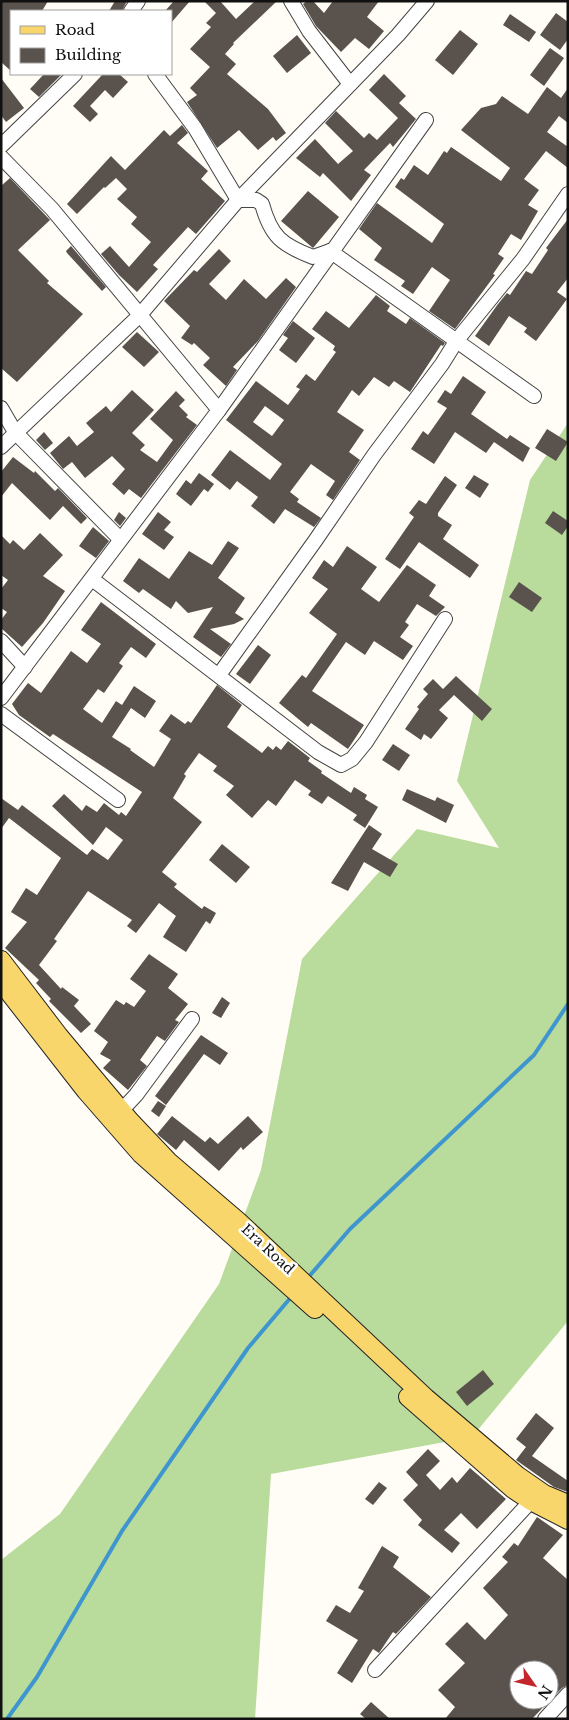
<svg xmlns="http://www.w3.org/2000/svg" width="569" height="1720" viewBox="0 0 569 1720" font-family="'Libre Baskerville',serif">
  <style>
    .forest { fill: #b9dc9c }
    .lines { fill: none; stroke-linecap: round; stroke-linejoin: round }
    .stream { stroke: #3f96cf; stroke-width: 4 }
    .building { fill: #5a524d; fill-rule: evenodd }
    .minor-casing { stroke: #444; stroke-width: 16 }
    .major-casing { stroke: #222; stroke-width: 20 }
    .minor { stroke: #fff; stroke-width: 14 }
    .major { stroke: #f9d66b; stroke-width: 18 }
    .labels { text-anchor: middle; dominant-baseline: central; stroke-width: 5; stroke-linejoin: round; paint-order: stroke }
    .street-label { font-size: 14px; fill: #111; stroke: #fff }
  </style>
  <rect width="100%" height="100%" fill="#fffdf5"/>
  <polygon class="forest" points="568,423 568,1321 472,1437 271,1474 255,1719 1,1719 1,1560 60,1514 219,1284 261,1170 302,959 417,829 499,848 457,781 530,480"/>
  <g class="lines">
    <g class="stream">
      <polyline points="306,1280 350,1229 534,1055 568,1004"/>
      <polyline points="7,1719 37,1677 122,1531 248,1348 292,1296"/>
    </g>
  </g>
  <g class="building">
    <polygon points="1,1 48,1 42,11 11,11 11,71 1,62"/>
    <polygon points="115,1 127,1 122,11 109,11"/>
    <polygon points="174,1 190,1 171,23 171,11 165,11"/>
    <polygon points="204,1 220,1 236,19 255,1 277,1 233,43 234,44 225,54 236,64 227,74 268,109 286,133 276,141 273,137 258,150 239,130 217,148 187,102 197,95 190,88 210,67 190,49 211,27 206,23 216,13"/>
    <polygon points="307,1 313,1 324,13 333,1 379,1 367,17 384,31 369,49 355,38 341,52 316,26 303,4"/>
    <polygon points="556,13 568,22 568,39 560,50 540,35"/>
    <polygon points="510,14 536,32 529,42 503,25"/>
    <polygon points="460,30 478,44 453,75 435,60"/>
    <polygon points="297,35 311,53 287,73 273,56"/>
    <polygon points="550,48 564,58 544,86 530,75"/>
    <polygon points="44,74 62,74 39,97 30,89"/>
    <polygon points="103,74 119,74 128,82 113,98 105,90 90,106 98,114 90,122 73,106"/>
    <polygon points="384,74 406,96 399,103 416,119 393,147 390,143 364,170 371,175 351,201 323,173 320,177 296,158 315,139 338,164 353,151 325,123 336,111 364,138 369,133 377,140 398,118 369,90"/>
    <polygon points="1,78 24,108 6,122 1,115"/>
    <polygon points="547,87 561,98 568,88 568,123 559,116 547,132 568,147 568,168 546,151 524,179 539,190 528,205 538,211 521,240 511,234 498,254 504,258 493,274 495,275 455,329 429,311 450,280 432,267 413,294 401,286 405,281 374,260 382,248 359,229 377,203 432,243 444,224 395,187 401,178 404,180 414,165 428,175 444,151 447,153 451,147 501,181 510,168 461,130 481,108 496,104 502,96 528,114"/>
    <polygon points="182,125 188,133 177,143 208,171 201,179 225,201 196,234 188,227 153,265 158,269 137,292 119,275 101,254 110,246 129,267 151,242 131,224 137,217 117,199 127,189 116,178 105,188 104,187 77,214 67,204 111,156 125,170 164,130 170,136"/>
    <polygon points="10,178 50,220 18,250 49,281 47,283 83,314 17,382 1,368 1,186"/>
    <polygon points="308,191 339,217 313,248 281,221"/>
    <polygon points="568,219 568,278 557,292 567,299 536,341 524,332 527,328 509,316 489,346 475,336 498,304 507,293 510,295 526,271 532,274 548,250 546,248"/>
    <polygon points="71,246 106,287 102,291 67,253 66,251"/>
    <polygon points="219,249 231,261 209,284 226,300 244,279 266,299 286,278 296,287 258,341 233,367 237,370 226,386 203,365 210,358 194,343 192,345 181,338 190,326 164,301 194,270 197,272"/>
    <path d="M376,295L390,306L387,311L406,324L410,318L445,343L443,346L441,345L410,392L394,381L389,387L374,377L359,396L352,390L337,412L364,430L349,452L360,460L333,500L326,495L335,481L311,464L290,492L299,499L297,502L321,518L314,527L285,509L274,524L251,506L258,497L237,481L230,490L211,475L230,450L270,480L282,464L226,420L256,381L288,405L300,389L296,387L306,374L315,381L336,352L333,350L335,346L312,329L326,311L349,328ZM265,406L284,420L272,436L253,422Z"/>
    <polygon points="293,321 315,338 296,363 279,350 288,338 283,335"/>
    <polygon points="137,332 159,352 144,367 122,347"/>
    <polygon points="463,376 486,392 471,414 507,439 510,435 530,448 523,462 494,442 486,453 455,432 434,464 411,449 423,431 428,435 447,408 437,402 445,390 451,394"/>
    <polygon points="132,390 154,410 132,433 145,445 140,450 157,462 173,440 150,419 176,391 185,400 179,406 188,415 186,417 197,425 141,498 129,489 124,495 112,484 125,469 112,456 85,478 72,462 63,469 50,453 69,436 77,446 94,432 86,423 106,406 111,412"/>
    <polygon points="547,429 568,442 556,461 535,448"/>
    <polygon points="44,432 53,443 45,450 36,440"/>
    <polygon points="13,457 34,473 35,471 55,491 58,488 87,518 81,524 63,506 50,520 12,483 1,497 1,472"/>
    <polygon points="199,473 214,484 208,492 204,489 191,506 176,494 186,480 191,484"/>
    <polygon points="474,475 489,484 480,498 465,488"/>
    <polygon points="445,476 457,485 438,513 438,516 452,525 443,539 479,565 470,578 419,542 400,569 385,559 414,517 409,513 419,500 426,504"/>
    <polygon points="553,511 568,521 568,526 562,535 545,523"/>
    <polygon points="119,512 126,518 120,526 114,520"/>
    <polygon points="158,512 171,522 164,530 174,537 164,550 142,534"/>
    <polygon points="93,527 109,541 96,558 79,546"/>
    <polygon points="40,533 63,555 43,576 65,591 43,623 22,647 1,628 1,620 7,612 1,608 1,589 8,580 1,575 1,535 10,544 13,540 24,550"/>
    <polygon points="228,541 239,548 218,578 245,598 235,613 244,619 234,624 210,629 231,644 221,657 193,637 213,607 188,613 176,601 171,609 143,589 139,593 123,581 139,558 169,579 189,551 212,565"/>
    <polygon points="347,546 377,567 361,589 379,602 407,565 436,585 429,596 445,607 436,616 417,604 405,622 409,625 400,637 413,646 403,660 374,641 365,655 346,642 312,691 364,725 348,749 311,723 308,727 279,703 302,675 306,678 337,634 309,613 328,589 312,578 324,560 333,567"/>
    <polygon points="519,582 542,598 532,612 509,597"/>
    <polygon points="101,602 156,644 146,658 131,647 119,663 123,666 104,693 98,689 83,709 102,723 116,701 122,705 134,686 156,701 145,718 131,708 112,737 131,749 130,750 154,767 171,739 159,731 171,714 185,724 188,721 191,723 217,685 242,705 227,727 262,753 268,746 273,750 276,746 281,750 288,741 310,758 308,761 322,771 321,773 351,793 354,787 367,795 365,799 378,807 365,828 353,820 357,815 328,796 322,804 308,795 311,791 295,780 276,806 268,800 252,818 226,795 234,786 213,771 217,766 199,753 184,774 186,776 173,798 202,822 162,872 177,884 174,887 202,909 204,906 216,913 210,924 206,921 186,952 163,937 176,916 159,903 136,933 127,926 132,920 88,891 54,939 57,941 39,965 61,989 62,987 79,1000 74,1006 91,1024 81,1033 49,1001 51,999 36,983 39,980 5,948 27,922 11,912 26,888 37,895 61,858 9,818 1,829 1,798 18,810 22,805 87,855 92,849 108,860 123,840 106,827 93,845 52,806 64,794 82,811 86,805 97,812 104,803 119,815 121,812 126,816 142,792 53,734 50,737 19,715 12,704 28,683 41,693 71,651 87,663 101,644 81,630"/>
    <polygon points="258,645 271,655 250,684 236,674"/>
    <polygon points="456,676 492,709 482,721 454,695 439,710 448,718 431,739 424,734 421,740 405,729 419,709 417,707 428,694 423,689 433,679 443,689"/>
    <polygon points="393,744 410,755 399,771 382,760"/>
    <polygon points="407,789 435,801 437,797 454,805 446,823 402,800"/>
    <polygon points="369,825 382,834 372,849 398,864 390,877 364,862 348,891 331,883"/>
    <polygon points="222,844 250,867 236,883 209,860"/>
    <polygon points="149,954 178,974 168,988 188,1004 175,1020 179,1022 165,1041 157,1036 140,1060 147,1066 128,1090 103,1068 111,1060 100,1054 108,1042 94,1031 116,1000 124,1005 126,1002 134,1007 146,991 130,979"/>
    <polygon points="222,997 230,1003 221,1018 212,1013"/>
    <polygon points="201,1035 228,1053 220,1065 204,1054 166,1105 155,1096"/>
    <polygon points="158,1101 166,1106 159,1117 151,1111"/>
    <polygon points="172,1116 205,1142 210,1137 218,1144 248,1116 263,1132 243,1150 241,1147 219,1171 184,1140 176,1150 157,1134"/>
    <polygon points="483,1370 494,1384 467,1406 456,1392"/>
    <polygon points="536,1413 554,1428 532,1456 568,1481 568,1492 554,1487 516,1460 526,1447 516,1439"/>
    <polygon points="428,1449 440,1461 426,1475 440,1490 452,1477 457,1483 470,1468 506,1499 477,1529 461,1513 444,1530 460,1543 452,1553 418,1525 422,1520 403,1500 418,1485 406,1472"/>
    <polygon points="379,1482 387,1488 373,1505 365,1499"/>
    <polygon points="537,1517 563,1535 543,1558 568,1580 568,1685 562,1688 553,1697 549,1693 549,1670 519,1670 519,1700 550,1700 532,1719 445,1719 455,1707 438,1690 465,1663 445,1644 467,1622 485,1640 508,1615 483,1588 508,1562 502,1557 514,1543 518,1546"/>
    <polygon points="382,1546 399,1557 393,1567 431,1597 396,1634 393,1632 379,1653 373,1649 352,1683 337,1673 358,1640 326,1621 336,1605 350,1613 364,1591 358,1588"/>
    <polygon points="371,1702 390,1719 366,1719 360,1714"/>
  </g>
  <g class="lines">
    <defs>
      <g id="minor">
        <polyline points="291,1 309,31 350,84"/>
        <polyline points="131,11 138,1"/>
        <path d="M155,74L195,128L238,200H256L262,204C271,237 282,245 313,257L330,251"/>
        <polyline points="1,146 75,74"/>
        <polyline points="1,157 52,209 219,410"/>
        <polyline points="330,251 534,396"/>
        <polyline points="1,408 15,432 120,539"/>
        <polyline points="1,447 139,316 238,200 398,35 427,1"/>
        <polyline points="92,579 318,752 341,765 352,759 366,742 445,619"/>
        <polyline points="1,641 25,667"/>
        <polyline points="219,675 315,541 374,455 442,364 457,340 523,259 568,194"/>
        <polyline points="1,698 219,410 426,120"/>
        <polyline points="1,714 118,800"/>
        <polyline points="121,1111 136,1095 192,1019"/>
        <polyline points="375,1670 531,1501"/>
        <polyline points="545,1719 568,1694"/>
      </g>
      <g id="major">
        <polyline points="1,960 59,1036 130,1121 168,1161 238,1221 426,1398 518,1476 544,1494 568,1504"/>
        <polyline points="1,982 86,1091 141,1154 315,1309"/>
        <polyline points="408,1397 513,1489 531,1501 568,1520"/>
      </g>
    </defs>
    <use href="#minor" class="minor-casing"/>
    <use href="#major" class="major-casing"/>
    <use href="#minor" class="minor"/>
    <use href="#major" class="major"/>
  </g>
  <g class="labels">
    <g class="street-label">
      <text transform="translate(268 1249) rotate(43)">Era Road</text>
    </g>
  </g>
  <rect width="569" height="1720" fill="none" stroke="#111111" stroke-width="5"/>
  <rect x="10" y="10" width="162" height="65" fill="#ffffff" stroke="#a0a0a0"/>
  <rect x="20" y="26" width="25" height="8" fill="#f9d66b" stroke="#a0a0a0"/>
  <text x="55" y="35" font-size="15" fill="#111111">Road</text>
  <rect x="20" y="48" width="25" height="15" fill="#5a524d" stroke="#a0a0a0"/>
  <text x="55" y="60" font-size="15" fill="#111111">Building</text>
  <g transform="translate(534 1685) rotate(124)"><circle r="24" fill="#ffffff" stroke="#a0a0a0"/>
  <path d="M0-4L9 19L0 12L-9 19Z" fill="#c4262e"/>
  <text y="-8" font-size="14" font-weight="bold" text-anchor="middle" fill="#111111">N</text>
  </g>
</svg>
